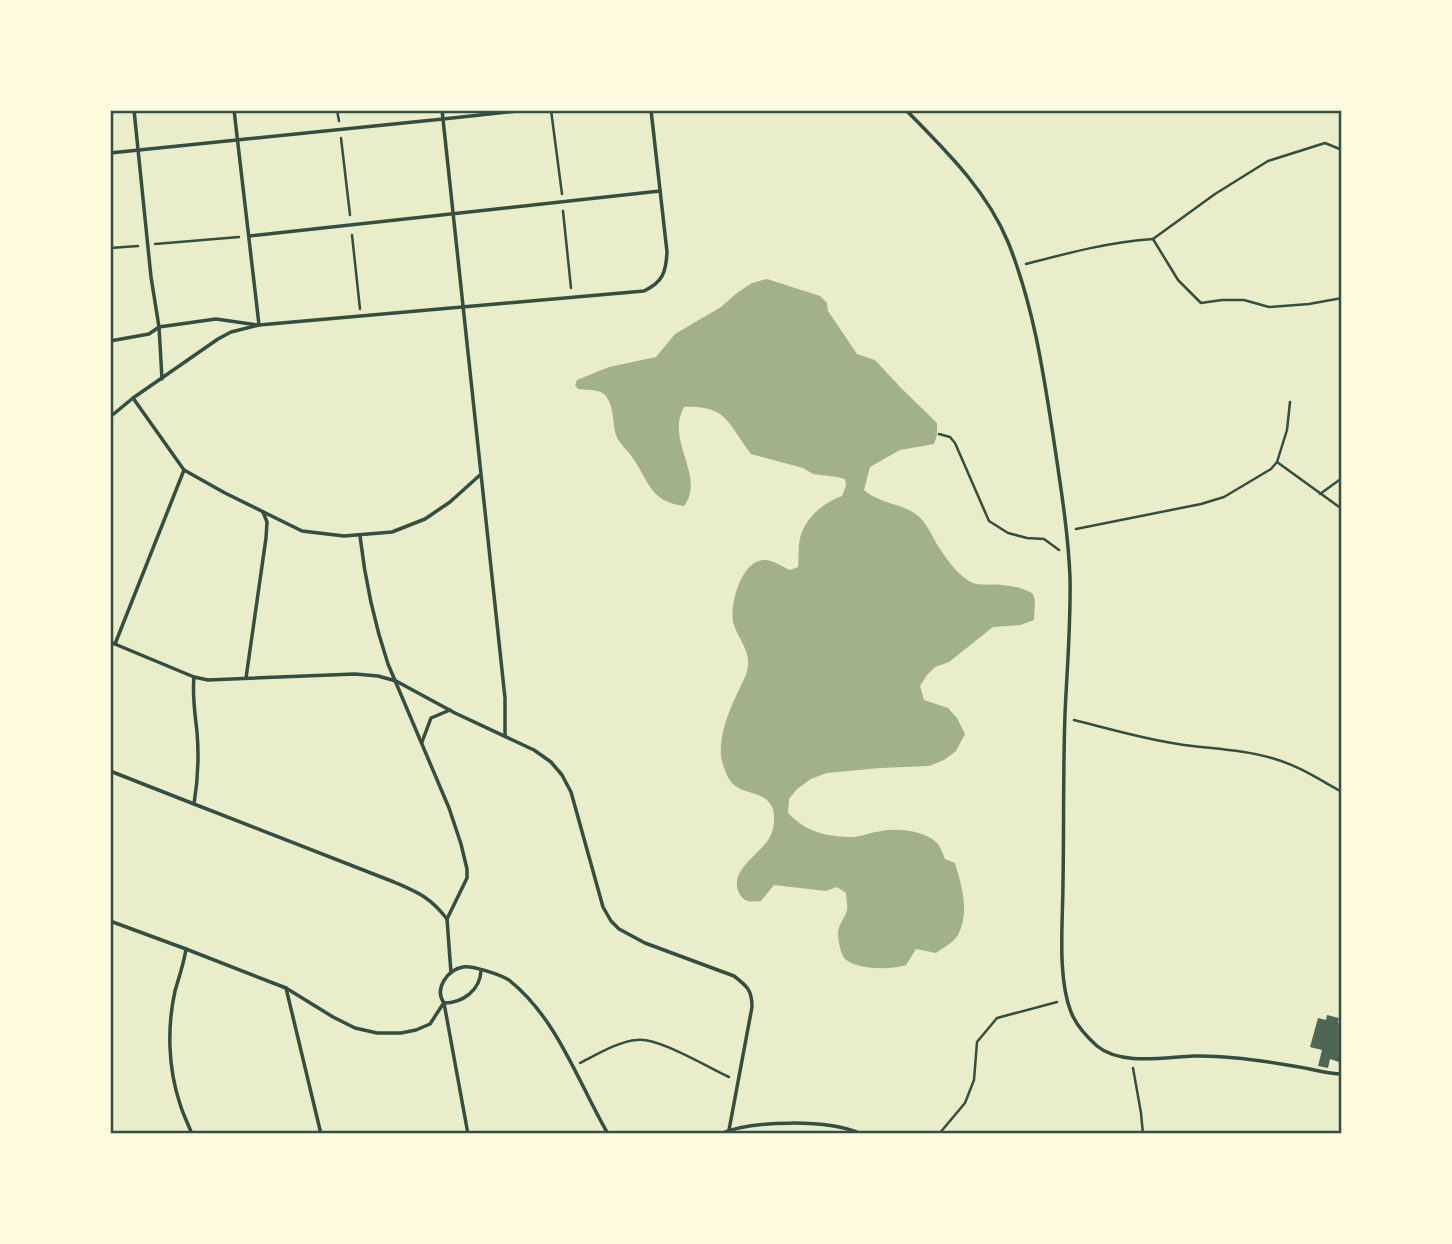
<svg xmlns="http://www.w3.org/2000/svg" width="1452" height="1244" viewBox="0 0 1452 1244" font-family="Signika,sans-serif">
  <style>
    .water { fill: #a3b18a }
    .building { fill: #4f6655 }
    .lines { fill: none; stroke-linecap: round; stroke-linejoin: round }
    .path { stroke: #344e41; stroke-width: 2.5 }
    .service { stroke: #344e41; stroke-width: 3.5 }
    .neatline { fill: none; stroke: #344e41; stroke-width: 2.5 }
  </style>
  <rect width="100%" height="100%" fill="#e9edc9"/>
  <path class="water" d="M767,279L820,296L827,303L828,311L857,354L875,360L901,388L937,423V435L934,444L900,450L870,467L864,490C880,504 901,503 917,515C927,523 932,536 938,546C945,557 956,572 966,579C978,588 989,583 1002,585C1013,586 1024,588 1033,594L1035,601L1034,620L1020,625L993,627L949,662L935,667L927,675L920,686L924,700L948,708L957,718L965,734L956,751L944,760L929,766L880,768L827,773L811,779L797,789L789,799L788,813C806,832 827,837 854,837C863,836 872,832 881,831C898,828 925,830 938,844C941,848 943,854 945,859L955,863C962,887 970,912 958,935C954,942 943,948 936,953L916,949L906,965C892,970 857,970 845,959C840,953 838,939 838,932C839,924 845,918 847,910C848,905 846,898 846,893L837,887L826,891L774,885L761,901C752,902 744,903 739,893C728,869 763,853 771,835C774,828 775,817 773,809C766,791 746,795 734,785C728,780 724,769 722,761C717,742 728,712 737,694C741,684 747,677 748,665C749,649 739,640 734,625C728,608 741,559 765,560C773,560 783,567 790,570L798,567C799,558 798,547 800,538C805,518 824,502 842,496L846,486L845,479L837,477L813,474L803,468L751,454C728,425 728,405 684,407C682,411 679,418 679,423C676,451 703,481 684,506C649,501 650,482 632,457C627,449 619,444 616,435C612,422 615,405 604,394C598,389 586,390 578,389L575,385L577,380L609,367L656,357L675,334L721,307L737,293L752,283Z"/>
  <polygon class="building" points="1327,1015 1339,1018 1338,1023 1342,1024 1342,1063 1330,1059 1328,1068 1318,1066 1322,1050 1310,1047 1318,1018 1326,1020"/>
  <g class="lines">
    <g class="path">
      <polyline points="337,110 339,121"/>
      <polyline points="551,110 562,194"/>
      <polyline points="341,138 350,215"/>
      <polyline points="563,211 571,288"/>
      <polyline points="352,235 360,309"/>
      <polyline points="1153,239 1215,194 1268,161 1325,143 1342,150"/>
      <polyline points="155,244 239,237"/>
      <polyline points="110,248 138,246"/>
      <path d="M1026,264C1068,253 1109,242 1153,239L1178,280L1201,303L1222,300H1244L1269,307L1309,304L1342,298"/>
      <polyline points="939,434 950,437 955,443 989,521 1008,533 1027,538 1044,539 1059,550"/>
      <polyline points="1277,462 1342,509"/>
      <polyline points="1320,494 1342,478"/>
      <polyline points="1076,529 1201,504 1224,497 1271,469 1277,462 1287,430 1290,402"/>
      <path d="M1074,720C1110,729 1147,740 1184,745C1214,749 1245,750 1275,759C1299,766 1320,780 1342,792"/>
      <path d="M580,1063C596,1055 619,1041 637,1040C658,1037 707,1067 729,1077"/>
      <polyline points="1133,1068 1141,1113 1143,1134"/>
      <polyline points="939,1134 965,1103 974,1080 977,1042 997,1018 1057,1002"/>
    </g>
    <g class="service">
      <polyline points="134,110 151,277 159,327 162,379"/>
      <polyline points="234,110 259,325"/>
      <path d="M906,110C945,150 986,189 1008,242C1033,304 1043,370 1053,435C1060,482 1068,530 1070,577C1071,623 1067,669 1065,714C1063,770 1064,826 1063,882C1063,920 1057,977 1071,1012C1076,1025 1087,1037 1097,1046C1121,1066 1165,1057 1194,1056C1227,1055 1266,1061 1299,1067C1313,1069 1327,1074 1342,1074"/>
      <polyline points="110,153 443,119 442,110"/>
      <polyline points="249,236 660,191"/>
      <polyline points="110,341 149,334 159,327 216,319 257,325"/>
      <polyline points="133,398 184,470 225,493 302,531 344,536 392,532 425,519 450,502 480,475"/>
      <path d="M110,417L133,398L218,339L231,332L259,325L644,291C663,282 666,272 667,252L651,110"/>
      <path d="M360,536C365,580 374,622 388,664L449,808L461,844L467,869V878L447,919"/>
      <path d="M110,642L194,677L208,680L355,674L378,676L396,681L455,713L534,750L551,762L562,775L571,792L603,907L611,921L619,929L645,943L734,976C747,986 752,990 752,1007L729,1130"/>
      <polyline points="115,644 184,470"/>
      <path d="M194,677C192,696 195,713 197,732C199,756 198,780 194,804L394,882C419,893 430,897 447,919"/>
      <polyline points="246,678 266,538 267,522 263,512"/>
      <polyline points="505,736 505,698 443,119 527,110"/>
      <polyline points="422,742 431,718 450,710"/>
      <polyline points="110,771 194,804"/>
      <polyline points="447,919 451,973"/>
      <polyline points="110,921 186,949 286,988 333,1017 355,1028 377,1033 401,1033 416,1030 430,1024 443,1004"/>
      <path d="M186,949C184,963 179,977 175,991C167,1027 168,1068 180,1104C183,1114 188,1124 192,1134"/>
      <polyline points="286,988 321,1134"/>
      <path d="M444,1003C463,1003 480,990 481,971"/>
      <path d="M468,1134L444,1003C434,989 447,970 463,967C472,965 501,975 509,980C557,1018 578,1082 608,1134"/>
      <path d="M720,1134C752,1120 829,1119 861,1134"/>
    </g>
  </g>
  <rect width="1452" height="1244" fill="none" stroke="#fefae0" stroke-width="224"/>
  <rect x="112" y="112" width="1228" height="1020" class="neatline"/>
</svg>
